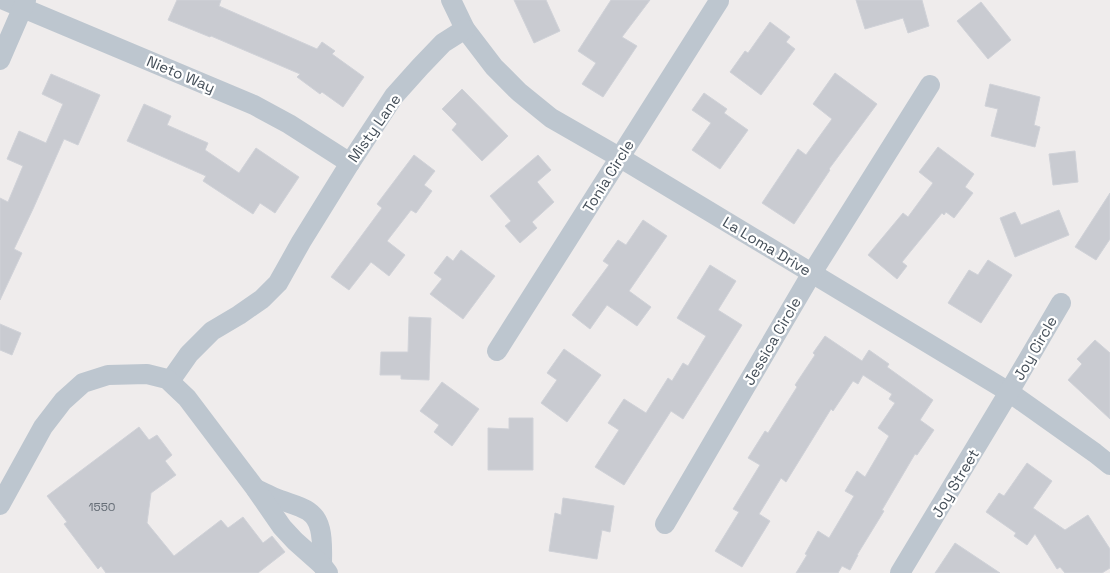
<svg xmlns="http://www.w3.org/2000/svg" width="1110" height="573" viewBox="0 0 1110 573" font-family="'Space Grotesk',sans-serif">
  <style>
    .building { fill: #c9cbd1; stroke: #d0d2d8 }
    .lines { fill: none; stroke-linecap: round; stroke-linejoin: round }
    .minor { stroke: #bdc6cf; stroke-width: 20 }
    .labels { text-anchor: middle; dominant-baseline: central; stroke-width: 4.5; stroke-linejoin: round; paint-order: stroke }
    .number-label { font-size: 12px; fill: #666e77 }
    .street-label { font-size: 15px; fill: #454f59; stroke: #fff }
  </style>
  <rect width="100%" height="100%" fill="#efecec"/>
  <g class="building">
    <polygon points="177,0 221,0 219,6 317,49 322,42 335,51 332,54 364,77 343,107 322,92 320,94 297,77 300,74 211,36 210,37 168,20"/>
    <polygon points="514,0 546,0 560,31 534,43"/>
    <polygon points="611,0 650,0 622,37 637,46 603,97 582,84 596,63 578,51"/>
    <polygon points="856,0 922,0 929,26 908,33 903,18 865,29"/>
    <polygon points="981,2 1011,40 988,59 957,21"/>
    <polygon points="770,22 790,37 786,42 795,49 761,95 730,72 745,51 748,53"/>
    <polygon points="835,73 877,104 829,169 830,170 794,224 762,203 798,149 806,155 832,119 813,104"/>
    <polygon points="51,74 100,95 78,145 64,139 33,209 14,249 22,253 0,300 0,198 8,202 23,166 7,159 19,131 46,143 63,104 42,94"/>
    <polygon points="990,84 1040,97 1034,125 1040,127 1035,147 991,136 998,109 985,106"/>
    <polygon points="462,89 508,136 482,161 452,130 457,124 442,109"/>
    <polygon points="704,93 727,109 724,113 748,130 720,169 692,150 711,123 692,110"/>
    <polygon points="144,104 171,116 167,125 208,143 205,150 239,173 256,148 299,177 275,213 260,203 253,214 203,181 206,176 127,141"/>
    <polygon points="938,147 974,174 965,187 973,193 954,218 946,212 944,215 942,213 902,262 907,266 897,279 868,255 903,213 908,217 933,183 919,172"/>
    <polygon points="1075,151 1078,182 1053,185 1049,154"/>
    <polygon points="414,155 435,171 424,185 432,191 416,213 411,210 387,241 405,255 389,276 371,262 349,290 331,277 382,208 377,204"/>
    <polygon points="538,155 551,170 537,182 554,202 532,222 537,228 520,243 505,226 511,221 490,196"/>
    <polygon points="1110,193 1110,239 1096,260 1075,247"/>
    <polygon points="1059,210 1069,235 1015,257 1000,218 1015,212 1021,225"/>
    <polygon points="643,220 667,236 629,291 651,307 637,326 607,305 590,329 572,315 609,265 603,261 618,240 626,245"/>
    <polygon points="461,250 495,276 463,319 430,294 442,279 434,273 447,256 453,261"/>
    <polygon points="988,260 1012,275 981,323 948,303 969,270 978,275"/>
    <polygon points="710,265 736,281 718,310 742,325 683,419 671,411 624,485 595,467 619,430 608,423 624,399 646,413 668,378 672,381 683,363 688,366 706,336 677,318"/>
    <polygon points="409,317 431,318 429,380 401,379 401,375 380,375 381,352 408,352"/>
    <polygon points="0,324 21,333 12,355 0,350"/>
    <polygon points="825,336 862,361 869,350 889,364 887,367 933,400 920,420 934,430 917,455 915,454 882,510 884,511 857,555 858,555 850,570 842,566 838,573 796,573 807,555 805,554 818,531 829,538 854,496 845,491 857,471 865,477 889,436 878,428 895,403 889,399 892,394 863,375 858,384 853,381 833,411 831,409 786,482 781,478 759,514 770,521 742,567 715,551 739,512 733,509 760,465 748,458 765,431 768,433 797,387 795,385 815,355 813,353"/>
    <polygon points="1095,340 1110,353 1110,419 1068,380 1082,364 1077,359"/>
    <polygon points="564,349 601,375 567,422 541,403 557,380 547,373"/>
    <polygon points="442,382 479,409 452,446 434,432 439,425 420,411"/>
    <polygon points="509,418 533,418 533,470 488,470 488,428 509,429"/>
    <polygon points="139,427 149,440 157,435 172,455 165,461 176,475 151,493 147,523 174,556 221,520 228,528 243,517 263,543 272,536 285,552 258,573 106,573 101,566 98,569 64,524 67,522 47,496"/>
    <polygon points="1027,463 1052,481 1033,508 1065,530 1088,515 1110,549 1110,568 1102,573 1065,573 1060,567 1057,569 1035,534 1027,545 1014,536 1016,533 986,512 999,493 1004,496"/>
    <polygon points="563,498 614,506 610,532 602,530 597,559 549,551 555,513 561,515"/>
    <polygon points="955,543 1000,573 935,573"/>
  </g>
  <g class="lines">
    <g class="minor">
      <polyline points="4,0 254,105 289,124 350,163"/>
      <polyline points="451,0 465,29 494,67 519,92 551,118 619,157 1009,392 1095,453 1110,465"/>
      <polyline points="0,60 26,0"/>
      <polyline points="497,351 719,1"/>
      <polyline points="170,381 189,354 212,331 239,315 262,299 278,283 301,242 350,163 394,96 420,67 443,43 465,29"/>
      <path d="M256,489C263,492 270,496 278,499C295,506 315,507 320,529C323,541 322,553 322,565"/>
      <polyline points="0,505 43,427 63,401 83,383 108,375 147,374 167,379 187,398 255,488 282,527 295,541 322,565 328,573"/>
      <polyline points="665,524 812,273 930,85"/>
      <polyline points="900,573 1009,392 1061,303"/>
    </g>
  </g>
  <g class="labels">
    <g class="number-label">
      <text x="102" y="507">1550</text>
    </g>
    <g class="street-label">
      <text transform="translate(181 74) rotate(23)">Nieto Way</text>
      <text transform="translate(374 128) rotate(-55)">Misty Lane</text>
      <text transform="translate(608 176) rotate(-58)">Tonia Circle</text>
      <text transform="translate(767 246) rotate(31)">La Loma Drive</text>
      <text transform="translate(772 341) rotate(-60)">Jessica Circle</text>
      <text transform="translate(1035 348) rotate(-60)">Joy Circle</text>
      <text transform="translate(955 483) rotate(-59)">Joy Street</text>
    </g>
  </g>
</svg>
